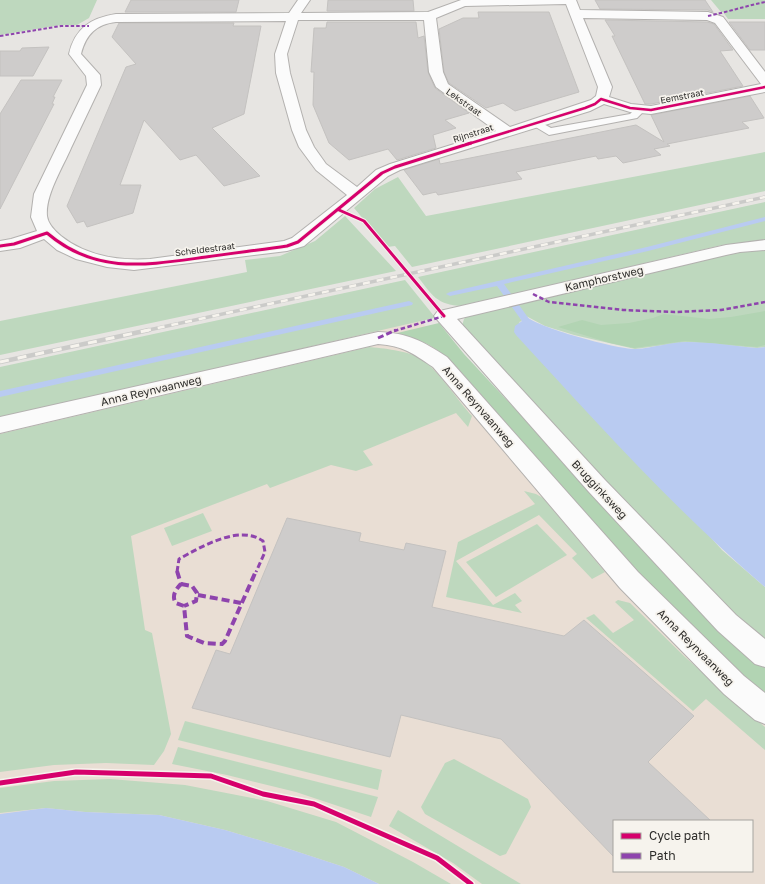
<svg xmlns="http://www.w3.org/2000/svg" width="765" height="884" viewBox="0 0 765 884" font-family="'Golos Text',sans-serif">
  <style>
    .commercial { fill: #e9ded4; fill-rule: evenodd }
    .green { fill: #bed8be }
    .forest { fill: #b2d4b3 }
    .water { fill: #b9cbf1 }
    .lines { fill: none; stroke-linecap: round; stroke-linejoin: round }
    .stream { fill: #b9cbf1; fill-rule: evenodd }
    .building { fill: #cecccb; stroke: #c4c2c0 }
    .lane-casing { stroke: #b3b1af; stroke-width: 2 }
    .street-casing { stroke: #b3b1af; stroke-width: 2 }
    .lane { fill: #fbfbfb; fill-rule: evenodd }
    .street { fill: #fbfbfb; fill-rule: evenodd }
    .rail-far1-casing { stroke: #cbcbc9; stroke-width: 3.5 }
    .rail-casing { stroke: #cbcbc9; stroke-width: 4.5 }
    .rail-far1 { stroke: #f6f3ed; stroke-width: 2.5; stroke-dasharray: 7; stroke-linecap: butt }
    .rail { stroke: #f6f3ed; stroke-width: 3; stroke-dasharray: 9; stroke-linecap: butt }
    .quiet-far3 { stroke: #8e44ad; stroke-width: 2; stroke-dasharray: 3.5 2; stroke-linecap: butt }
    .quiet-far2 { stroke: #8e44ad; stroke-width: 2.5; stroke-dasharray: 4.5 2.5; stroke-linecap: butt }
    .quiet-far1 { stroke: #8e44ad; stroke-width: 3; stroke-dasharray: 6 3; stroke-linecap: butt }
    .quiet { stroke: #8e44ad; stroke-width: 4; stroke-dasharray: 8 4; stroke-linecap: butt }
    .cycleway-far2-casing { stroke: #f6f3ed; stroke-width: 4 }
    .cycleway-far1-casing { stroke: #f6f3ed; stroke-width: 5 }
    .cycleway-casing { stroke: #f6f3ed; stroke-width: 8 }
    .cycleway-far2 { stroke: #d6006c; stroke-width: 2.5 }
    .cycleway-far1 { stroke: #d6006c; stroke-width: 3 }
    .cycleway { stroke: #d6006c; stroke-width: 5 }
    .labels { text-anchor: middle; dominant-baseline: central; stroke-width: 3.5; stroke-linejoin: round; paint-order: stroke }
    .far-street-label { font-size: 9px; fill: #2e2d2b; stroke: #f6f3ed }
    .street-label { font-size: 11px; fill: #2e2d2b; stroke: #f6f3ed }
  </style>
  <rect width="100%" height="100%" fill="#e7e5e2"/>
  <path class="commercial" d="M419,318L454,363L765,684V884H0V413ZM614,821H752V871H614Z"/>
  <g class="green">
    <polygon points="0,0 97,0 89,18 77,25 61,25 0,35"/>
    <polygon points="711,0 765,0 765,19 728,19 723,12 721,12"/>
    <polygon points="765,152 765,191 412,267 395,246 387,247 354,208 375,189 398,177 426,216"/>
    <path d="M765,202V241L722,245L462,306C437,305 432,295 418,277Z"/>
    <polygon points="345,216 396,271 0,355 0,321 247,272 245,260 280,256 315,241"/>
    <polygon points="765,249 765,347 757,348 687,342 635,349 574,335 545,326 526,316 525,319 520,318 522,321 519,322 722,550 765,587 765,642 674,559 461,329 464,319 468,315 734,252"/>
    <polygon points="405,280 434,316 434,318 0,418 0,367"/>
    <path d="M369,347C382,348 408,351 420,358C435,366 459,402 472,416L468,427L456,413L363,451L373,465L356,471L331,465L270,488L267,484L131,536L145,630L152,633L171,734L164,751L154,765L106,763L54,765L0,772V434Z"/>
    <polygon points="524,491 536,494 543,498 605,572 592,579 572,558 577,554 539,515 456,561 493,605 515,593 522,601 515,605 522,613 446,597 458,542 535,504"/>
    <polygon points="203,513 212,531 172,546 164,528"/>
    <polygon points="537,524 567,555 496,597 466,562"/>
    <polygon points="618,600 630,603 685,657 765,727 765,750 706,699 693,711 586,618 594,614 613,633 634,620 615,602"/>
    <polygon points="185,721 382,770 378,790 178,740"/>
    <polygon points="178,747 378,797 371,817 296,792 227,775 172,764"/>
    <polygon points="454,759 528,799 531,807 506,854 500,856 425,814 421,807 445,763"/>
    <polygon points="110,779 185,785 267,801 336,822 413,862 451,884 379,884 344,867 286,848 225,830 159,815 85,812 46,808 0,813 0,788 54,781"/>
    <polygon points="398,810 521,884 482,884 453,863 389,826"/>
  </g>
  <g class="forest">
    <polygon points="765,311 765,345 757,347 685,341 634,348 610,343 558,327 582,320 601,325 629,323 653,318 664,314 709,319 731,317"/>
    <path d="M439,323L464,354L597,497L765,665V695L684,624L453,363C429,342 424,341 393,334Z"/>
  </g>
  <g class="water">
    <path d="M526,316C535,327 620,350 636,349C653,348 670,342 687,342C710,342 734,346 757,348L765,347V587C675,510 596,422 516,335L514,332L515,326L522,321L520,317L525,319Z"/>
    <polygon points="46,808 85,812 159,815 225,830 286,848 344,867 379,884 0,884 0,814"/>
  </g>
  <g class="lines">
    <g class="stream">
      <polygon points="765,217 765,221 648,251 504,284 529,319 525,321 522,321 497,286 450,296 446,294 450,292 647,247"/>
      <polygon points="409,301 413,303 412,305 0,397 0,391"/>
    </g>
  </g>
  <g class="building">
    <polygon points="131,0 239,0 236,12 125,12"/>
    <polygon points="328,0 413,0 414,11 327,11"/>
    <polygon points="595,0 705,0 713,12 708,10 600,9"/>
    <polygon points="478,12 549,12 579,92 515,111 503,103 486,108 449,83 444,72 439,29 463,18 479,18"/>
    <polygon points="605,20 707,22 714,24 733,50 720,51 743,86 651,104 645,104 612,36 615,36"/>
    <polygon points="327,22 416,22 418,38 424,36 428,72 435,88 469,113 445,120 456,128 433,135 436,148 397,160 388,149 349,160 329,143 313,105 314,72 311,72 314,28 326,28"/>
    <polygon points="729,22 765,22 765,50 750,50"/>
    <polygon points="119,23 234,23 233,26 261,26 244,114 212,128 260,176 224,186 196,155 180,160 144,120 120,185 141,185 133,213 87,227 84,221 77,223 67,206 126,67 136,64 112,37"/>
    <polygon points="49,47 33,76 0,76 0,51 20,51 22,48"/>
    <polygon points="21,80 62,80 53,97 55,97 52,104 54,104 0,209 0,114"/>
    <polygon points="750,96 764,118 742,122 749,128 667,144 670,146 654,149 661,155 623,163 616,156 598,159 596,156 516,172 522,179 438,195 436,192 423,195 404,170 439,159 440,164 636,125 664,142 651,115"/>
    <polygon points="287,518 361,533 359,541 404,550 406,543 446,551 432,607 564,636 584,620 694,716 648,762 711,821 614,821 614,857 501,739 401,715 390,757 192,708 216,650 230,654"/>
  </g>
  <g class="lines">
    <defs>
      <polygon id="lane" points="641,106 646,109 637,118 549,135 529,123 530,121 538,121 551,128 630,114 637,107"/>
      <g id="street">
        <path d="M298,0H310L301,13L428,12L461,0H576L580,10L708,12L723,17L765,72V92L651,114L630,112L604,104L590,111L400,170L388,176L304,246L287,251L134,270L107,267L76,259L57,250L44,239L20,248L0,251V241L11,239L37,231L31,217L34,194L87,85L86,76L69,54C75,28 91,18 116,14L289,13ZM566,4L598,87L596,96L591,100L510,127L448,84L443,72L436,18L465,6ZM583,18L707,20L715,23L761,84L651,106L631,104L609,97L612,87ZM298,20H424L429,72L436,87L496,131L390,164L376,170L357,187L326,164L314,147L306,130L290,73L287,54ZM286,21L275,54L276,73L292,130L299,147L316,170L347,195L292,238L284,241L150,259C119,261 86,256 61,236C55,231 48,224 47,216C45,195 63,167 71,148C81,127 91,106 101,85L100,75L81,54C86,34 97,24 116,22Z"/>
        <polygon points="765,240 765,250 740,252 726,255 457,319 605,480 736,615 765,639 765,667 755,664 718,631 589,492 434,316 437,312 444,310 726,245"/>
        <path d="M378,332C409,333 422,341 447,357L638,572L744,676L765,693V724L755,720L724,694L620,588L433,367C412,353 404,346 378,344L0,433V417Z"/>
      </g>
    </defs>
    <use href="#lane" class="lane-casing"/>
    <use href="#street" class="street-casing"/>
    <use href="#lane" class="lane"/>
    <use href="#street" class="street"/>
    <defs>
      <polyline id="rail-far1" points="144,331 765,197"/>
      <polyline id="rail" points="0,362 149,330"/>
    </defs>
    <use href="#rail-far1" class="rail-far1-casing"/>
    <use href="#rail" class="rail-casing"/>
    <use href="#rail-far1" class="rail-far1"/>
    <use href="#rail" class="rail"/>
    <g class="quiet-far3">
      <path d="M708,16C727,12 746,6 765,2"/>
      <polyline points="0,36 61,26 89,26"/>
    </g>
    <g class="quiet-far2">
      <polyline points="533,294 549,302 623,310 675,312 721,310 765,302"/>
      <polyline points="394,331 444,316"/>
    </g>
    <g class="quiet-far1">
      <polyline points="378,338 396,330"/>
      <path d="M177,572L179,559C201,547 239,524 263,541L265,552L256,572"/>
    </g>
    <g class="quiet">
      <path d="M177,571L181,584C176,589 171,596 176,603L184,606L187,636L204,643L222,644L225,641L256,571"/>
      <polyline points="181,584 192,586 197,593 196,601 184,606"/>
      <polyline points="198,595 241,603"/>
    </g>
    <defs>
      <polyline id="cycleway-far2" points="468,144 585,108 595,104 601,99 630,108 651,110 765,87"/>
      <g id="cycleway-far1">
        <polyline points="339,210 364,221 444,316"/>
        <path d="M0,246L14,244L47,233C96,275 147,265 206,257C233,253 260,250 287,246L298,242L382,173L395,167L471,143"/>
      </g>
      <polyline id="cycleway" points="0,783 76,772 211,776 263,794 314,804 437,858 471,884"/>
    </defs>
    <use href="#cycleway-far2" class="cycleway-far2-casing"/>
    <use href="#cycleway-far1" class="cycleway-far1-casing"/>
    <use href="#cycleway" class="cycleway-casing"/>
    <use href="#cycleway-far2" class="cycleway-far2"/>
    <use href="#cycleway-far1" class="cycleway-far1"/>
    <use href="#cycleway" class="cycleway"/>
  </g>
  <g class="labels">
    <g class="far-street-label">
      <text transform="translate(682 96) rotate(-11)">Eemstraat</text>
      <text transform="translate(464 102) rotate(35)">Lekstraat</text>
      <text transform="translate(473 133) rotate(-18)">Rijnstraat</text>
      <text transform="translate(205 249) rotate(-7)">Scheldestraat</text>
    </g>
    <g class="street-label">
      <text transform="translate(604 278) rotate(-13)">Kamphorstweg</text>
      <text transform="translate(151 390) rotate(-13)">Anna Reynvaanweg</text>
      <text transform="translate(479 406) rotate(49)">Anna Reynvaanweg</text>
      <text transform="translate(600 489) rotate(47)">Brugginksweg</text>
      <text transform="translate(696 647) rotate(45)">Anna Reynvaanweg</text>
    </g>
  </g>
  <rect x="613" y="820" width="140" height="52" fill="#f6f3ed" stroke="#a6a49f"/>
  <rect x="621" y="833" width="20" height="6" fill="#d6006c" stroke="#a6a49f"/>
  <text x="649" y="840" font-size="12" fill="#2e2d2b">Cycle path</text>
  <rect x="621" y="853" width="20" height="6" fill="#8e44ad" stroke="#a6a49f"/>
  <text x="649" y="860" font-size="12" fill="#2e2d2b">Path</text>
</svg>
